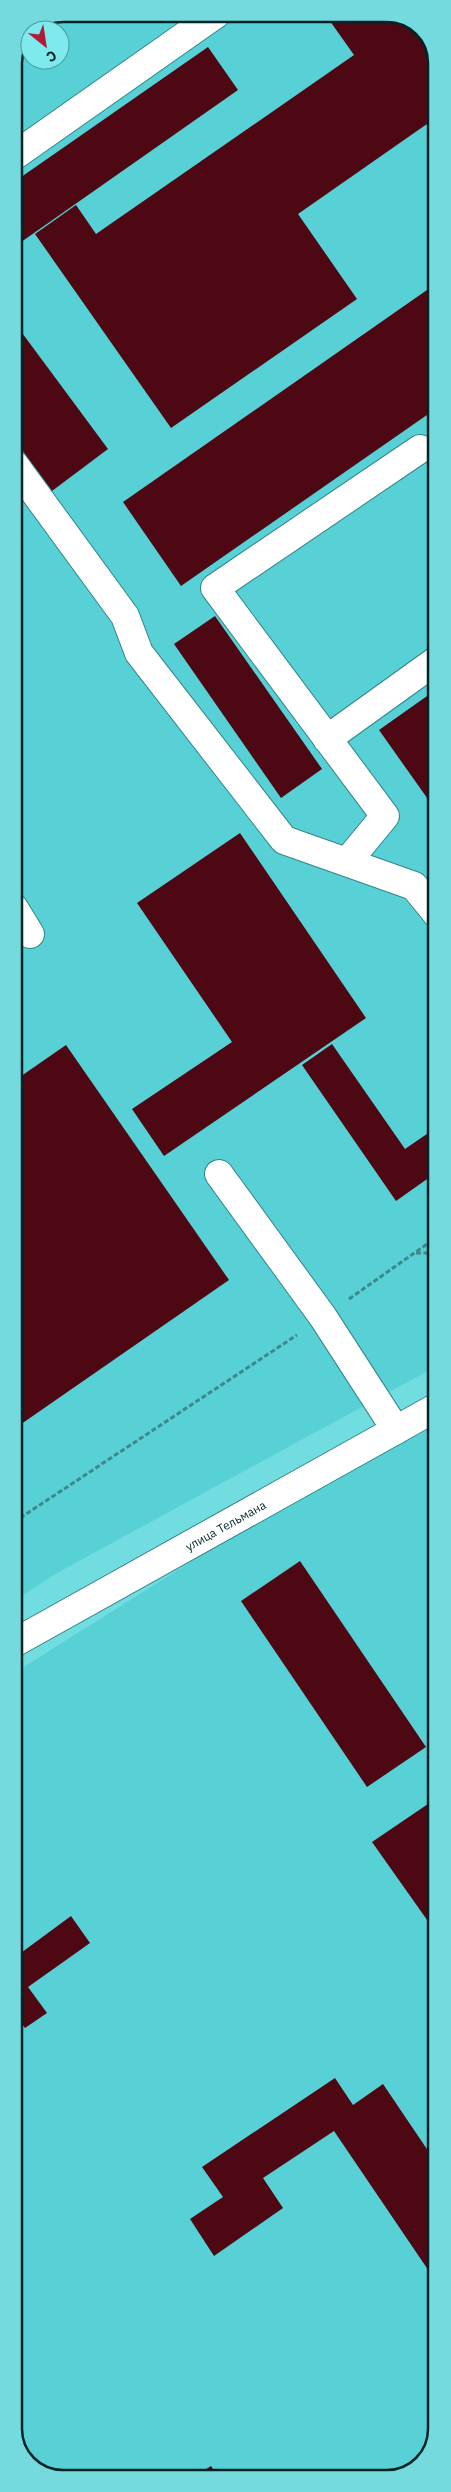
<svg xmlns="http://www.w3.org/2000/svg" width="451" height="2492" viewBox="0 0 451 2492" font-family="'IBM Plex Sans',sans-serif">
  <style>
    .built { fill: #57d1d6; fill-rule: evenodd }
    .building { fill: #4e0814 }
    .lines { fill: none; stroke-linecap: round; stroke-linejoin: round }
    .minor-casing { stroke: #328689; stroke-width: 30 }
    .path { stroke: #3d888b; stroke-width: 3; stroke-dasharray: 5 2.5; stroke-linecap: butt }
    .minor { stroke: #fff; stroke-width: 28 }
    .labels { text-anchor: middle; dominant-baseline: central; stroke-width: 5; stroke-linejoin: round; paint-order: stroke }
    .street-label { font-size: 12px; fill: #002426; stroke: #7eeaee }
    .rim { fill: none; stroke: #002426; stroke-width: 2.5 }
  </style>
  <rect width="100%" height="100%" fill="#71dde1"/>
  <g class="built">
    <path d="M63,14H394L437,56V1366L57,1573L14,1601V63L28,28ZM30,30H60V60H30Z"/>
    <polygon points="437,1425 437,2429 425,2461 395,2478 57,2478 28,2464 14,2436 14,1673 264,1516"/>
  </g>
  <g class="building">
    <polygon points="325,14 394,14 423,28 437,56 437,117 298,214 357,299 171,428 35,234 76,205 96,234 354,55"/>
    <polygon points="208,47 238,90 14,247 14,182"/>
    <polygon points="437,283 437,408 181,586 123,502"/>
    <polygon points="14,322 108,449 52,491 14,439"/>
    <polygon points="215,616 322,769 281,798 174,644"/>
    <polygon points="437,689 437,812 379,730"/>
    <polygon points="240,833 366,1018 164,1156 132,1109 232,1042 137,903"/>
    <polygon points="332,1044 405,1149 437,1127 437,1172 396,1201 302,1065"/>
    <polygon points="66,1045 229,1280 14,1429 14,1081"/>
    <polygon points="300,1561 426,1747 367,1787 241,1601"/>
    <polygon points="428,1804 437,1817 437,1934 372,1842"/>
    <polygon points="71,1916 90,1943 28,1987 47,2013 25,2028 14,2013 14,1958"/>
    <polygon points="335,2078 353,2105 383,2084 437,2164 437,2283 334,2131 263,2178 283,2208 214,2256 190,2219 223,2197 202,2167"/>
    <polygon points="211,2466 219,2478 192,2478"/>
  </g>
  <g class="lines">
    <defs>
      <g id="minor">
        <polyline points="14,156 216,14"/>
        <polyline points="14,464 125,616 139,653 284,840 414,886 437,914"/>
        <polyline points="327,739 437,660"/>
        <polyline points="347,862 385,816 215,588 420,449"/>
        <polyline points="14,908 30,934"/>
        <polyline points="219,1174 323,1317 396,1430"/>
        <path id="s1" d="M14,1643L437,1407"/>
      </g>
    </defs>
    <use href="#minor" class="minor-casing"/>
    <g class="path">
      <polyline points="416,1253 437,1253"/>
      <polyline points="349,1299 437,1237"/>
      <polyline points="14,1522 297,1335"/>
    </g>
    <use href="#minor" class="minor"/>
  </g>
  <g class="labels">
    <g class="street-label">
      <text stroke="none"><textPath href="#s1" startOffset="242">улица Тельмана</textPath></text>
    </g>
  </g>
  <path d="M0 0H451V2492H0ZM63 22H387A41 41 0 0 1 428 63V2429A41 41 0 0 1 387 2470H63A41 41 0 0 1 22 2429V63A41 41 0 0 1 63 22Z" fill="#74dade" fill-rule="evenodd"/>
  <path class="rim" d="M63 22H387A41 41 0 0 1 428 63V2429A41 41 0 0 1 387 2470H63A41 41 0 0 1 22 2429V63A41 41 0 0 1 63 22Z"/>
  <g transform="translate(45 45) rotate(150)"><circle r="24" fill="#7eeaee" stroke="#4c9b9e"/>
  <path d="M0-4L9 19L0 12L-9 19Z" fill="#b01c37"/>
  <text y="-8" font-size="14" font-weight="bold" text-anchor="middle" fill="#002426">С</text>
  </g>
</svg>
